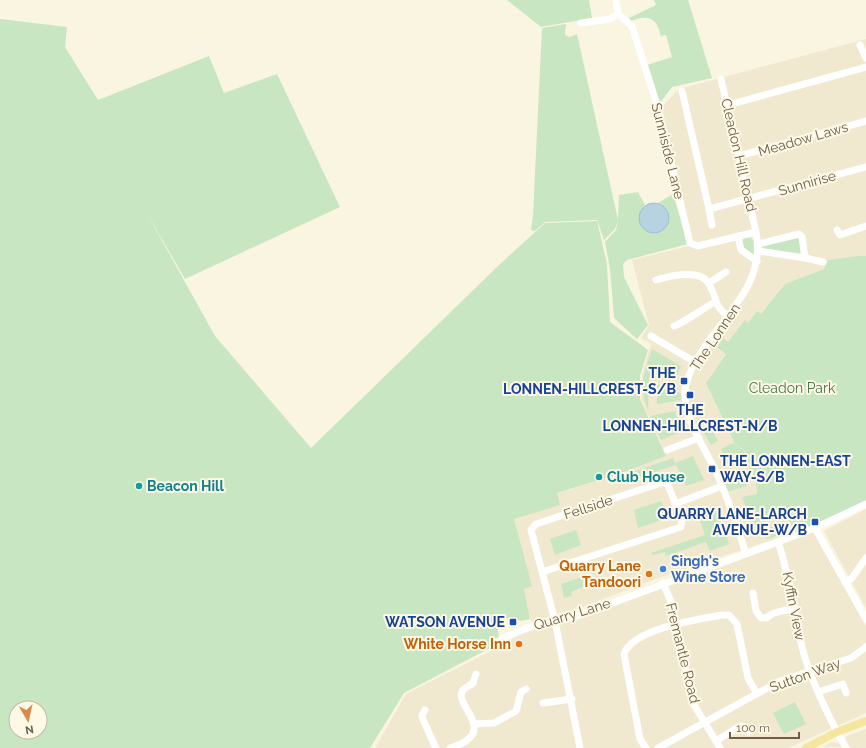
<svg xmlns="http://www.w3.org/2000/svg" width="866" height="748" viewBox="0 0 866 748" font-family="Raleway,sans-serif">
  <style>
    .residential { fill: #f1e8d0 }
    .green { fill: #c8e6c1; fill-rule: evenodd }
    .water { fill: #b7d3e1; stroke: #9ebfd2 }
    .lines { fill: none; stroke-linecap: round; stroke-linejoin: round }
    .minor { stroke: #fff; stroke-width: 7 }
    .major { stroke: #f4e69d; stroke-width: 8 }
    .transit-dot { fill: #1a4fb4; stroke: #fdf9e6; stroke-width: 1.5 }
    .culture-dot { fill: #0f9aa8; stroke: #fdf9e6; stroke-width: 1.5 }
    .shop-dot { fill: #3f7fe0; stroke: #fdf9e6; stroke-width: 1.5 }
    .food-dot { fill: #e8710a; stroke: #fdf9e6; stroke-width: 1.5 }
    .labels { text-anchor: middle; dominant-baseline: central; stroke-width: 4; stroke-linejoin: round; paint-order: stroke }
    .street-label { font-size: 14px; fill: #6e5e4a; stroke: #fdf9e6 }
    .transit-label { font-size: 14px; font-weight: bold; fill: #164399; stroke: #fdf9e6; text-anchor: end }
    .park-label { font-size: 14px; fill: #4b7a46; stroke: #fdf9e6 }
    .culture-label { font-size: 14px; font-weight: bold; fill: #0d838f; stroke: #fdf9e6; text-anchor: start }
    .shop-label { font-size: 14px; font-weight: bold; fill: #366cbe; stroke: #fdf9e6; text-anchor: start }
    .food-label { font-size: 14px; font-weight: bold; fill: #c56008; stroke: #fdf9e6; text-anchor: end }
  </style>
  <rect width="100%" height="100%" fill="#faf5e1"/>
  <g class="residential">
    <polygon points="866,39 866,256 828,260 824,269 785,284 761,314 748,323 745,321 728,342 723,339 726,353 706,383 735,444 744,450 783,510 795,532 661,577 577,609 547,618 531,622 507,509 620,474 666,456 641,399 642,375 651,344 641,338 649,325 632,260 689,246 662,107 679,89"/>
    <polygon points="866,509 866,608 824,531"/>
    <polygon points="813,532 866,626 866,713 788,748 375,748 406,694 493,650 492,647 530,631 579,619 668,584"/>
    <polygon points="866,729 866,748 822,747 832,742 841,744 845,742 847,736"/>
  </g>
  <g class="green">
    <polygon points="507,0 589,0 592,18 541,27"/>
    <path d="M654,0H688L712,78L672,87L660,103L647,65L672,57L666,35L661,36C657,18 648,14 631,21L629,18L656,5Z"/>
    <path d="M0,19L67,27L65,47L98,100L209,56L224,93L277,74L340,207L185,279L145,210L215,336L311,448L499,265L545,223L597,221L607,264L610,322L648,350L640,376V399L666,456L622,473L557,493L560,505L514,519L532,586L524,589L530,619L521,621C512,617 504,616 497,625L499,637L489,641L490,648L404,693L370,748H0ZM16,708H40V732H16Z"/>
    <polygon points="566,24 565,35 570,37 577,34 618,220 619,195 638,192 645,205 640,211 666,227 669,222 661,204 658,203 673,194 688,244 627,260 623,264 624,277 648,325 637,339 614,318 610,269 605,242 616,230 618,220 615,229 604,240 597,220 545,222 535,231 531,230 533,215 542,28"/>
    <polygon points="749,237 754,241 755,252 753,255 742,247 742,241 744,238"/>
    <polygon points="798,237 801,251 799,255 762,250 763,246"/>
    <polygon points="859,256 866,256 866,502 813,526 795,532 774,496 784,513 759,522 762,532 756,534 742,497 757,494 756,481 746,461 730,469 721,449 733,443 743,450 761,475 744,450 735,444 706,383 726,354 717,347 723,338 728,342 745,320 748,323 757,311 761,314 785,284 824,269 828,260"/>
    <path d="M652,349L681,366L676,378L654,369L649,378L648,410C638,386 644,373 652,349Z"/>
    <polygon points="657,384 681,393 681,400 657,404"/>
    <polygon points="675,411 681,432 661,440 650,416"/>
    <polygon points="710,427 718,441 711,445 703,431"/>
    <polygon points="693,456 704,480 686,486 676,465 625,482 621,476 673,458 675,463"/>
    <polygon points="742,473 747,486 727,492 724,482"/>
    <polygon points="661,501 667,518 638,528 634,510"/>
    <polygon points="715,505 729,544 710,551 706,542 666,556 665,552 652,555 651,553 705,535 697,513"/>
    <polygon points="777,525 779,531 785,529 786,533 767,539 766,536 771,535 768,528"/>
    <polygon points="576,530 581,545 555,555 550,539"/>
    <polygon points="591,574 593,583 571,592 572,596 564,598 561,584"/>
    <polygon points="795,702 806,724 784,734 773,713"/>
  </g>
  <circle class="water" cx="654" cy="218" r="15"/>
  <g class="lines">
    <g class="minor">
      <polyline points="616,0 618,14 632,26 658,108 690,243 698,246 756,232"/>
      <polyline points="581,23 610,19 618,14"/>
      <polyline points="860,45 866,58"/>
      <path d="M721,79L756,232C767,291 714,321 692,368C689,375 685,384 685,391C684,422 706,449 718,476C729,501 737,527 746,553"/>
      <polyline points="682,91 709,209 866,167"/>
      <polyline points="728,105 866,67"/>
      <polyline points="739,156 866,121"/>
      <polyline points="709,209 712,225"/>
      <polyline points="837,230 840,235 866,226"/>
      <polyline points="738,236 741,250 757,261"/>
      <polyline points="758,244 799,234 802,237 805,258 759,251"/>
      <polyline points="805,258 823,262"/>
      <path d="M656,280C669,276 701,268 709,284C718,299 712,304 728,316"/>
      <polyline points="709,283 726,272"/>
      <path d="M674,326C689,320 700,310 715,302"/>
      <polyline points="651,336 695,362"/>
      <polyline points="667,450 699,438"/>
      <polyline points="675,504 722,486"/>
      <polyline points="815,528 866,619"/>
      <path d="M778,542C790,576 793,612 802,647C811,682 828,716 846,748"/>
      <polyline points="542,572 681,527 682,520 668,485 664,482 536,524 531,530 555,621 580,748"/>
      <polyline points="845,582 852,578 866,558"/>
      <polyline points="663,583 672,604 693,703 720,748"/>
      <polyline points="753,593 756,611 761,618 766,618 774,613 795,608"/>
      <polyline points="502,639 526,628 580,615 778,542 815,528 866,504"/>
      <polyline points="818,692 843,684 846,693"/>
      <polyline points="543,703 572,699"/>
      <path d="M425,710C424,712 422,714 422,716C422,719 434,743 436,748"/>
      <polyline points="474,724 494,723 516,711 521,692 526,689"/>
      <polyline points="716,741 740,726 745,727 749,732"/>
      <path d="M450,748C456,746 463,744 467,740C489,724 453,703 463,690C465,687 470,686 473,683L476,674"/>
      <path d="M646,748L640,739L624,654C632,629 699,619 722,615H729L737,624L748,678L757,694"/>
      <polyline points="658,748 780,681 851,658 866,647"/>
    </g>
    <polyline class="major" points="806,748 837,732 866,721"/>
  </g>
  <g class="transit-dot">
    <rect x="680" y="377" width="8" height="8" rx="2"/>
    <rect x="686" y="391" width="8" height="8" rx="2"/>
    <rect x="708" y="465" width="8" height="8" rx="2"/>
    <rect x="811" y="518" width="8" height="8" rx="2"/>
    <rect x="509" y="618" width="8" height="8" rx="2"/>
  </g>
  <g class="culture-dot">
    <circle cx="599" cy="477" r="4"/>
    <circle cx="139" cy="486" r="4"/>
  </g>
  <circle class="shop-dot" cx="663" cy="569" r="4"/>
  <g class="food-dot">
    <circle cx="649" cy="574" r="4"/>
    <circle cx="519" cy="644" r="4"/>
  </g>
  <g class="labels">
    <g class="street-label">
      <text transform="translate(803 139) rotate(-16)">Meadow Laws</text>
      <text transform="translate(668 151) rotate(76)">Sunniside Lane</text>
      <text transform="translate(739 155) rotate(77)">Cleadon Hill Road</text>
      <text transform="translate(807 183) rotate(-16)">Sunnirise</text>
      <text transform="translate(715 337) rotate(-56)">The Lonnen</text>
      <text transform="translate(588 507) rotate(-18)">Fellside</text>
      <text transform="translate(794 606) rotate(79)">Kyffin View</text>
      <text transform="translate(572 614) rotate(-17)">Quarry Lane</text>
      <text transform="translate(683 653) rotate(76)">Fremantle Road</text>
      <text transform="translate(805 675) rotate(-20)">Sutton Way</text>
    </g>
    <g class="transit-label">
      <text x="676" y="373">THE<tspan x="676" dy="16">LONNEN-HILLCREST-S/B</tspan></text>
      <text x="690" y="410" text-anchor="middle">THE<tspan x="690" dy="16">LONNEN-HILLCREST-N/B</tspan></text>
      <text x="720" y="461" text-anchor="start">THE LONNEN-EAST<tspan x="720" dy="16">WAY-S/B</tspan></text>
      <text x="807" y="514">QUARRY LANE-LARCH<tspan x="807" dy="16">AVENUE-W/B</tspan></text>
      <text x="505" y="622">WATSON AVENUE</text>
    </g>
    <g class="park-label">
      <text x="792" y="388">Cleadon Park</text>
    </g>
    <g class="culture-label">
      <text x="607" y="477">Club House</text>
      <text x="147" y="486">Beacon Hill</text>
    </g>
    <g class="shop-label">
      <text x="671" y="561">Singh's<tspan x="671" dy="16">Wine Store</tspan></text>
    </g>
    <g class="food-label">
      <text x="641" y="566">Quarry Lane<tspan x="641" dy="16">Tandoori</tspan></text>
      <text x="511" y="644">White Horse Inn</text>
    </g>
  </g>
  <g transform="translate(28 720) rotate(171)"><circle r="19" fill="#fdf9e6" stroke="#c4bba8"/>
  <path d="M0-3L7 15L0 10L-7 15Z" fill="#db8a4e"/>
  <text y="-6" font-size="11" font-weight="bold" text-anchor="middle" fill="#6e5e4a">N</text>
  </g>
  <path d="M730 732v6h69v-6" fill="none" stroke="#6e5e4a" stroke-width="2"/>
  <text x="736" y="732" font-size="12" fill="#6e5e4a" stroke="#fdf9e6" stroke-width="3" paint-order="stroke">100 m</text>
</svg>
